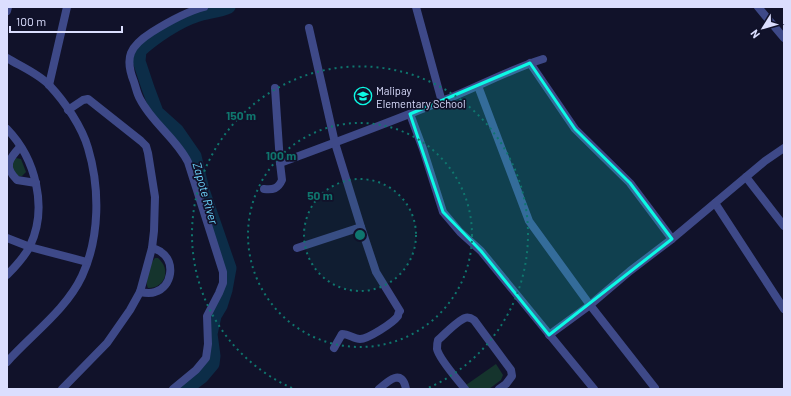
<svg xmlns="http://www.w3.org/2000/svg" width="791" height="396" viewBox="0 0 791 396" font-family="Barlow,sans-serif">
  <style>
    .green { fill: #15342d }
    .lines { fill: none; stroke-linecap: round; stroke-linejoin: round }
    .river { stroke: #0c2d48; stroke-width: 13 }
    .minor { stroke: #3e4988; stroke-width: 8 }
    .marked { fill: #0df9e5; fill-opacity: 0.2; stroke: #0df9e5; stroke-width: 3; stroke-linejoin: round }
    .ring { fill: none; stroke: #0f766e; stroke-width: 2; stroke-dasharray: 2 4 }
    .labels { text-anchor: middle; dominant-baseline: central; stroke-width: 3.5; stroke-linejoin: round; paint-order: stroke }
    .poi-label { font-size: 11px; fill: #dbdefe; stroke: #11122a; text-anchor: start }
    .water-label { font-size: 12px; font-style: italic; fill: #6cd4fb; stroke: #11122a }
    .centre { fill: #0f766e; stroke: #11122a; stroke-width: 2 }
    .ring-label { font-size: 12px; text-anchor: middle; font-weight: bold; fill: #0f766e; stroke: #11122a; stroke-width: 3.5; stroke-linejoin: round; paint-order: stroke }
  </style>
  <rect width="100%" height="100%" fill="#11122a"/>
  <g class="green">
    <path d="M16,158L21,159L26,172L22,176H18C13,170 10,164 16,158Z"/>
    <path d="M155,258H158C171,269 166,288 148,288C144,281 150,263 155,258Z"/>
    <polygon points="496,364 503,375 501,380 489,389 469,389 466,385"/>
  </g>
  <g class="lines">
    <path class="river" d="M186,389L202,377L213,364L214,356L211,334L215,316L221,306L226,290L230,268L203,190L195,156L177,130L157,112L148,88L139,61L140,51C153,39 179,21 196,16C207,12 218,12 229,7"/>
    <g class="minor">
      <polyline points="416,7 442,102"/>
      <polyline points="758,7 784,38"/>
      <polyline points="7,11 8,7"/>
      <path d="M309,28L335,143L361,227L376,272L400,311C399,312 398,315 398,316C393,323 368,339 360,339C354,339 349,334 342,334L334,348"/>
      <path d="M7,58C20,66 41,75 50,86C65,102 82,127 88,148C100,188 100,237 82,276C66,310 32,334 7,362"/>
      <polyline points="530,63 575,129 630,183 672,239"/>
      <polyline points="49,85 67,7"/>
      <polyline points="478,86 529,221 590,305 655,388"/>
      <polyline points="410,114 423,149 443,212 460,232 481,251 594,389"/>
      <path d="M7,129C36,159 48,208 30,246C25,256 15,267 7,275"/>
      <path d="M20,147C9,159 3,166 17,180L36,183"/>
      <path d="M280,163C334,143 388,123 442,101C476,88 508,70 543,59"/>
      <polyline points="746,177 784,226"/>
      <path d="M264,189C273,190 278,189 282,180L280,163L275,88"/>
      <polyline points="715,203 784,309"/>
      <polyline points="7,238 30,247 87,262"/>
      <polyline points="297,248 361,227"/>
      <path d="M140,292C145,293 150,294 155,292C172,287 176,262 161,252C159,250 155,249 152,248"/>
      <polyline points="549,335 590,305 630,271 672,239 765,161 784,148"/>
      <polyline points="62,389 107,343 130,310 140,292 152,248 154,231 155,197 148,153 146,146 141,141 88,99 83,100 68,110"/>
      <path d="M173,389L196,370L206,358L208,344L207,316L219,293L223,283V272L188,162C176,138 152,123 140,99C137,94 136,88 134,82C124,57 130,46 152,32C168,22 185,12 204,7"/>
      <path d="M379,389C388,381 402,368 406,389"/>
      <path d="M465,389C458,380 439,359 437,349C437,346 437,343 438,340C445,334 457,321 465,318C468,317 471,318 474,320L511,370L512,376L506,384L499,389"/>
    </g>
  </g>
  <path class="marked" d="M530,63L575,129L630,183L672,239L549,335L481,251L443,212L410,114Z"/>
  <circle cx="360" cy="235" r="56" fill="#0f766e" fill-opacity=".12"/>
  <g class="ring">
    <circle cx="360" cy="235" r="56"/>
    <circle cx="360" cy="235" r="112"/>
    <path d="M292 388A168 168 0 1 1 428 388"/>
  </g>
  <defs>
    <symbol id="school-ring" viewBox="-11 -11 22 22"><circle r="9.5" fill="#11122a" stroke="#0df9e5" stroke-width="1.5"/><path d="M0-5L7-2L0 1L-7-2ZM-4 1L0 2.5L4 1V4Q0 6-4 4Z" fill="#0df9e5"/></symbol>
  </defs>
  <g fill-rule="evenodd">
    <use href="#school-ring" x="353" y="86" width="20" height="20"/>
  </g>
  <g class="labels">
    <g class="poi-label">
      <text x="376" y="90">Malipay<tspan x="376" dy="13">Elementary School</tspan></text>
    </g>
    <g class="water-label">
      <text transform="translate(206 193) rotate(74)">Zapote River</text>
    </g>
  </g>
  <circle cx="360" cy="235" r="6" class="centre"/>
  <g class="ring-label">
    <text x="241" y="120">150 m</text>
    <text x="281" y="160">100 m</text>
    <text x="320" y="200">50 m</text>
  </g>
  <rect width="791" height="396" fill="none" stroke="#dbdefe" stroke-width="16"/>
  <g transform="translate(763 28) rotate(233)" stroke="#11122a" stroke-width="3" paint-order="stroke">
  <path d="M0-3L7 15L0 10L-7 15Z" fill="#dbdefe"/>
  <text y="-6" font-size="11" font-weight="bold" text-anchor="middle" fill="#dbdefe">N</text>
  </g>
  <path d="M10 26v6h112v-6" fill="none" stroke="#dbdefe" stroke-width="2"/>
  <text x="16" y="26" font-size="12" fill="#dbdefe" stroke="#11122a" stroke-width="3" paint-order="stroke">100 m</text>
</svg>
